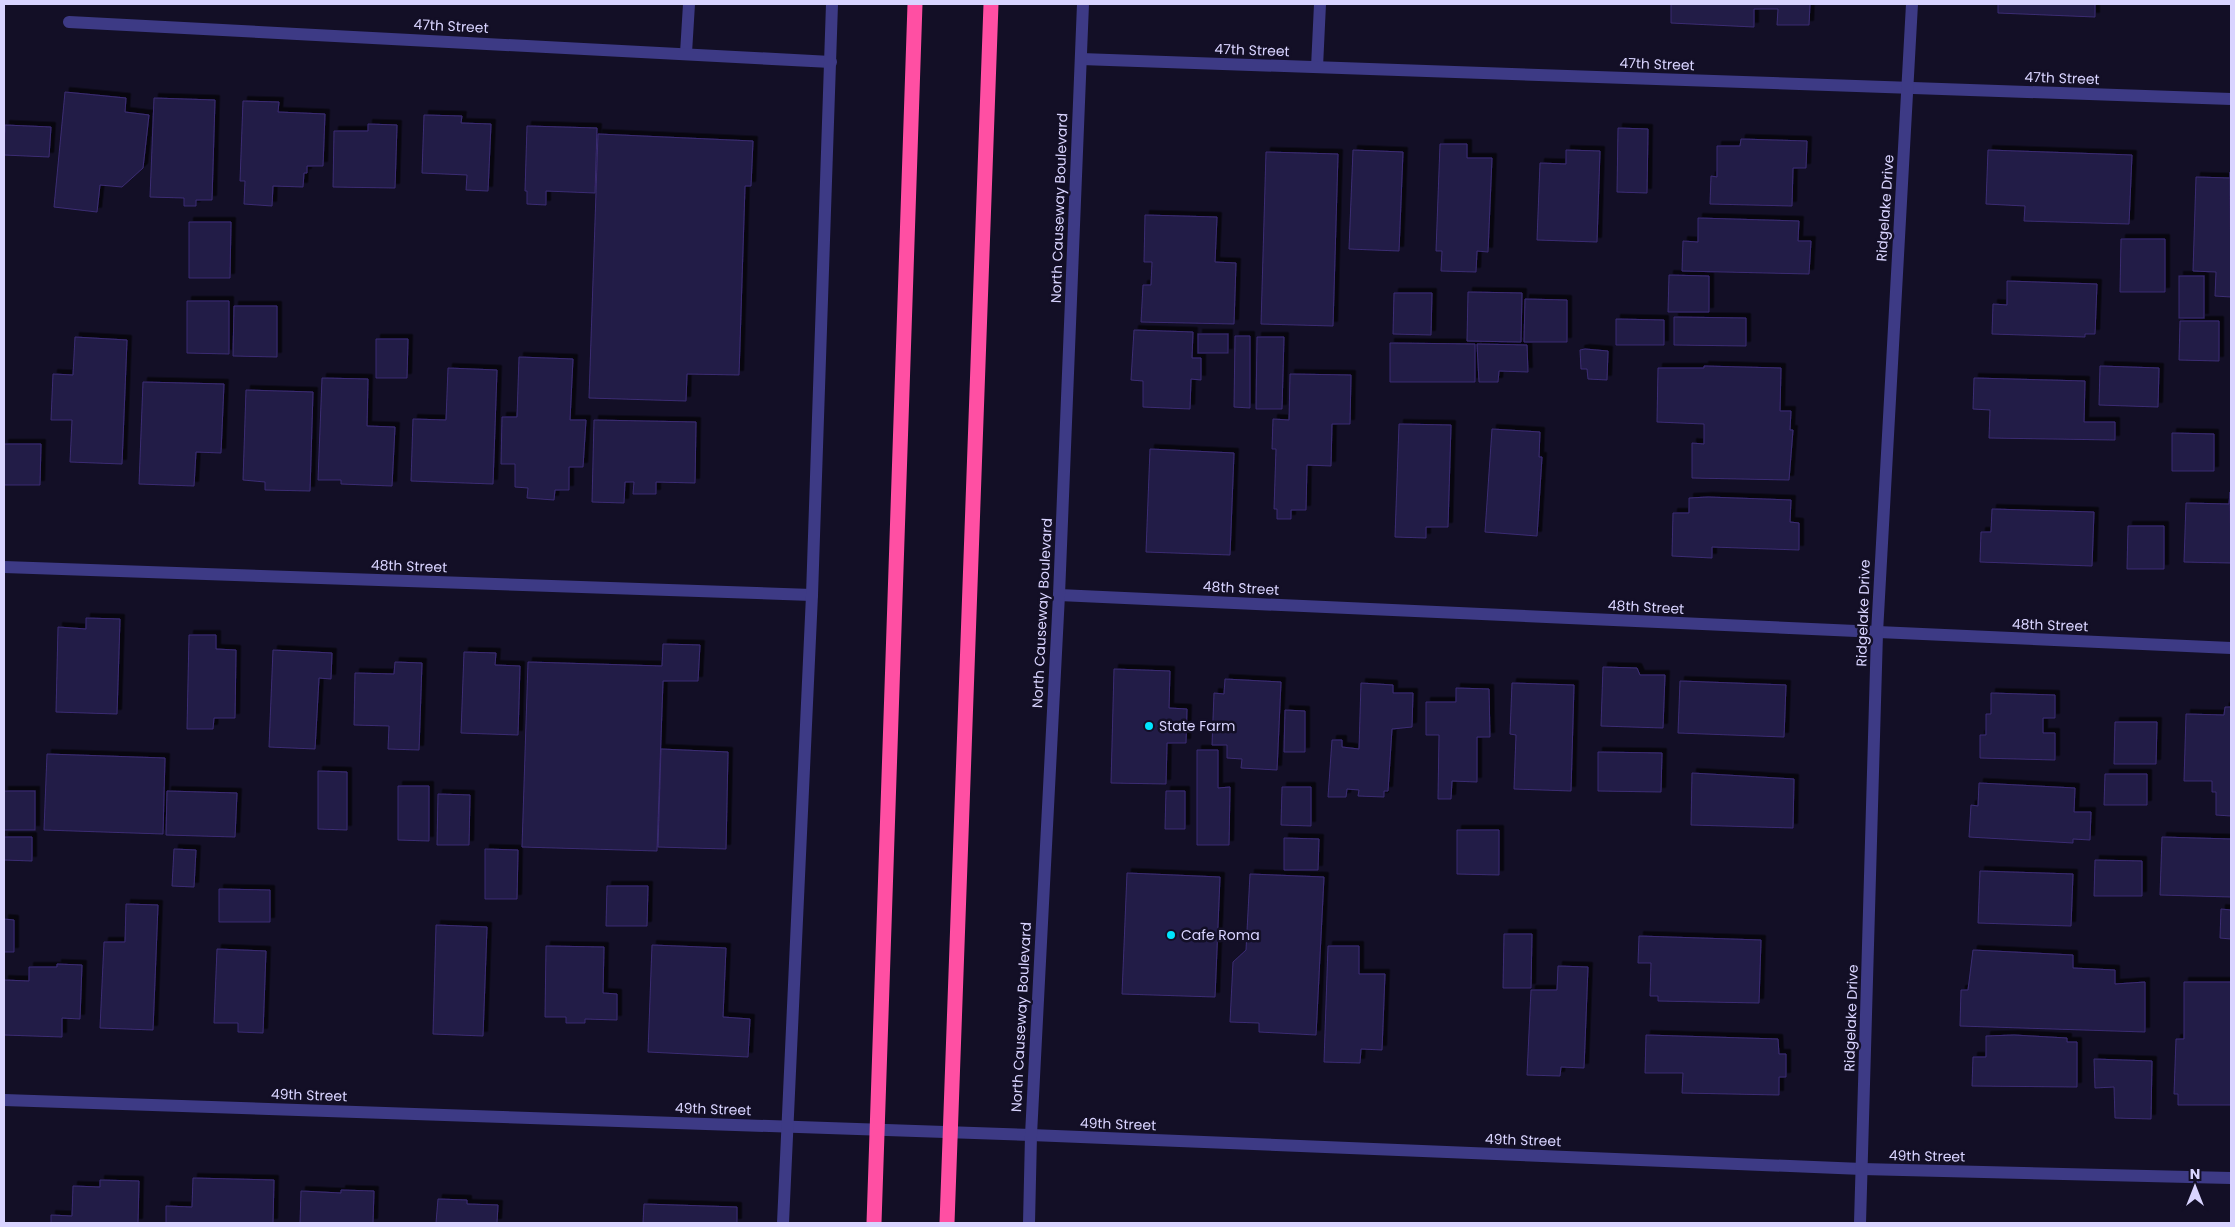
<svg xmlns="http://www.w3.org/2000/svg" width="2235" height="1227" viewBox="0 0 2235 1227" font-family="Poppins,sans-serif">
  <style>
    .building { fill: #241b47; stroke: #3b2d73; filter: url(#shadow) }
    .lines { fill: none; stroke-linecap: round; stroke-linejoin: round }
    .lane { stroke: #3d3a85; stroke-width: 12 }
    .street { stroke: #3d3a85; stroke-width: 12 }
    .highway { stroke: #ff4fa3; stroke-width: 15 }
    .poi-dot { fill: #00e5ff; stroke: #130f26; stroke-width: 2 }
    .labels { text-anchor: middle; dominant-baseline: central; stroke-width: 5; stroke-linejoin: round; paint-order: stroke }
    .street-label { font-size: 14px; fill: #d9d4ff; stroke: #130f26 }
    .poi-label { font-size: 14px; fill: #d9d4ff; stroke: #130f26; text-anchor: start }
  </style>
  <defs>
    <filter id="shadow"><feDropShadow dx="4.5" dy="-4.5" stdDeviation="0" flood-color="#0009"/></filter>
  </defs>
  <rect width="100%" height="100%" fill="#130f26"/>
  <g class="building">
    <polygon points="1671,4 1810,4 1809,25 1777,25 1778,9 1754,9 1754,27 1671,23"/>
    <polygon points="1998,4 2095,4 2095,17 1998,13"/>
    <polygon points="65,92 126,98 125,112 149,115 143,168 122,187 100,185 97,212 54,207"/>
    <polygon points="154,98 215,100 212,200 196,200 196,206 184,206 184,198 150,197"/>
    <polygon points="243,101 279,102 278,112 325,114 323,166 307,166 307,173 304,173 303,187 273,186 272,206 244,204 245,181 240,181"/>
    <polygon points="424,115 462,116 461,123 491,124 488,191 466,190 467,175 422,173"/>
    <polygon points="368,124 397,125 395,188 333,187 334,131 368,131"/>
    <polygon points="5,125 51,127 49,157 4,155"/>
    <polygon points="527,126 597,128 595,193 546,191 546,205 527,204 527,191 525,191"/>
    <polygon points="1618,128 1648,129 1647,193 1617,192"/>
    <polygon points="598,134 753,141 751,186 745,186 739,375 687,374 686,401 589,398"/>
    <polygon points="1741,139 1807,141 1806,168 1793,168 1792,206 1710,204 1711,176 1717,177 1717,146 1740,146"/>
    <polygon points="1440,144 1467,144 1467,158 1492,158 1488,252 1477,251 1476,272 1441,271 1442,251 1436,251"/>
    <polygon points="1353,150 1403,152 1399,251 1349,249"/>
    <polygon points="1566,150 1600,151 1597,242 1537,240 1540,163 1566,164"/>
    <polygon points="1988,150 2132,155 2129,224 2024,221 2025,206 1986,204"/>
    <polygon points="1266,152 1338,154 1333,326 1261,324"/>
    <polygon points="2230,172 2231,297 2215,296 2216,272 2193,271 2196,177 2230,178"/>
    <polygon points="1145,215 1217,217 1215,262 1236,263 1234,324 1141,322 1143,285 1151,285 1152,262 1144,262"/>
    <polygon points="1698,218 1799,221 1798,241 1811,241 1809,274 1682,271 1683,241 1698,242"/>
    <polygon points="189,222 231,222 230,278 189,278"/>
    <polygon points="2121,239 2165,239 2165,292 2120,292"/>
    <polygon points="1669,275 1709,276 1709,312 1668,312"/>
    <rect x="2179" y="276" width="25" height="42"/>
    <polygon points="2007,281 2097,284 2095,334 2085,334 2085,337 1992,334 1993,304 2007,305"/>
    <polygon points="1468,292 1522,293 1521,342 1467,341"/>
    <polygon points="1394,293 1432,293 1431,335 1393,334"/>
    <polygon points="1525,299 1567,300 1567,342 1524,342"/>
    <polygon points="187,301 229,301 229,354 187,353"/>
    <polygon points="234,306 277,306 277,357 233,356"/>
    <polygon points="1674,317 1746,318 1746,346 1674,345"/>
    <polygon points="1616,319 1664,320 1664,345 1616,345"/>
    <polygon points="2180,321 2219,321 2219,361 2179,360"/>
    <polygon points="1134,330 1193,332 1192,358 1201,358 1201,380 1191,379 1190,409 1143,407 1143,381 1131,380"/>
    <rect x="1198" y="334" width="30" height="19"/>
    <polygon points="1235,336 1250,336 1250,408 1234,407"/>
    <polygon points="75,337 127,340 122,464 70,462 72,420 51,420 53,374 73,375"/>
    <polygon points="1257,337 1284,337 1282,409 1256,409"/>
    <polygon points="376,339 408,339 407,378 376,378"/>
    <polygon points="1390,343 1475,344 1475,382 1390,382"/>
    <polygon points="1477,344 1527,345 1528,372 1499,371 1498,382 1479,382"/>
    <polygon points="1585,349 1608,351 1607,380 1588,379 1587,369 1581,369 1580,350"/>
    <polygon points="519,357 573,359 570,420 586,420 583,467 569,467 569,490 555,490 554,500 527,498 528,488 515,487 515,464 501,464 502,417 517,417"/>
    <polygon points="1704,366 1781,368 1780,411 1791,411 1790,430 1793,430 1789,480 1692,478 1692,443 1704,444 1704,424 1657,422 1658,368 1704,368"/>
    <polygon points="2100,366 2159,368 2158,407 2099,405"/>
    <polygon points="448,368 497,370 493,484 411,481 413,419 446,420"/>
    <polygon points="1290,374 1351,375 1350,424 1332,424 1331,466 1307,465 1306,510 1291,510 1291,519 1277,519 1277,509 1274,509 1276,449 1272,449 1273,419 1289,420"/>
    <polygon points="322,378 368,379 367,426 395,427 392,486 341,484 341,480 318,480"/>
    <polygon points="1974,378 2085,381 2084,422 2115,422 2115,440 1989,438 1990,410 1973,409"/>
    <polygon points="143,382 224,384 221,453 196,452 194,486 139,484"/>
    <polygon points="246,390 313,392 310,491 265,490 265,482 243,480"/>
    <polygon points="594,420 696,422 695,483 656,482 656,494 633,494 634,482 625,482 624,503 592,502"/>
    <polygon points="1399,424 1451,425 1448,527 1426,527 1426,538 1395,537"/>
    <polygon points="1492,429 1540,432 1539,457 1542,457 1537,536 1485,532"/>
    <polygon points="2172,433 2214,434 2214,471 2172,471"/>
    <polygon points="4,444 41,444 40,485 4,485"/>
    <polygon points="1150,449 1234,453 1230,555 1146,552"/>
    <polygon points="2230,492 2231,563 2184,562 2186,503 2229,504"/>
    <polygon points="1708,497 1791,500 1790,522 1799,523 1799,550 1712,547 1712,558 1672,556 1673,513 1689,513 1689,498"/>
    <polygon points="1992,509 2094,512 2092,566 1980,562 1981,532 1991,532"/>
    <polygon points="2128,526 2164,526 2164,569 2127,569"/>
    <polygon points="86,618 120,619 117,714 56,712 58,627 86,629"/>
    <polygon points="189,635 216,635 216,649 236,650 235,718 214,718 213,729 187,729"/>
    <polygon points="663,644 700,645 698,681 663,681 657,851 522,847 528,662 662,666"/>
    <polygon points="273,650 332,653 331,679 319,678 315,749 269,747"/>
    <polygon points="464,652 496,653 495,665 520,666 518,735 461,733"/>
    <polygon points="395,662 422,663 419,750 388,749 389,726 354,725 355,673 394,674"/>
    <polygon points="1603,667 1637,668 1640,675 1665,675 1663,728 1601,726"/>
    <polygon points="1114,669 1170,671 1169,708 1187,709 1186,743 1167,743 1166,784 1111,783"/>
    <polygon points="1225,679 1281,682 1277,770 1241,768 1242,759 1227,758 1227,745 1212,745 1214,693 1224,694"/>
    <polygon points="1680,681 1786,685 1784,737 1678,733"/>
    <polygon points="1361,683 1393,685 1393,693 1413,693 1412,727 1392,729 1388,791 1384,791 1384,797 1358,796 1359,790 1347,789 1346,797 1328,797 1332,740 1342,740 1342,747 1359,749"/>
    <polygon points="1512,683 1574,685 1571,791 1514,789 1516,735 1510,734"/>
    <polygon points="1456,688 1489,689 1490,737 1477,737 1477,782 1452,781 1451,799 1438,799 1439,735 1426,735 1426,702 1456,702"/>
    <polygon points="1991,693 2055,695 2055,718 2043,718 2043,733 2055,733 2055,760 1980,758 1980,735 1986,735 1986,714 1991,714"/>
    <polygon points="2225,707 2231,707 2231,816 2216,815 2216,792 2212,792 2212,781 2184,781 2186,714 2224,715"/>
    <polygon points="1285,710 1305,711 1305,752 1284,752"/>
    <polygon points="2115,722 2157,722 2156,764 2114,764"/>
    <polygon points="661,749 728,752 726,849 658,847"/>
    <polygon points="1197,750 1218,750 1218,788 1230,787 1229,845 1197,845"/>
    <polygon points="1598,752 1662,753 1661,792 1598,791"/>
    <polygon points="47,754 165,758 163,834 44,830"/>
    <polygon points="318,771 347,772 347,830 318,829"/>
    <polygon points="1692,773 1794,779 1793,828 1691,825"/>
    <polygon points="2105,774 2147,774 2147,805 2104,805"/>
    <polygon points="1979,783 2075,788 2074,812 2091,812 2090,840 2073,839 2073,843 1969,837 1971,805 1978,806"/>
    <polygon points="398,786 429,786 429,841 398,840"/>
    <polygon points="1282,787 1311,787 1311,826 1281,825"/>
    <rect x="4" y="791" width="31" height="39"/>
    <polygon points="167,791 237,793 235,837 166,835"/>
    <polygon points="1166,791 1185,791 1185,829 1165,829"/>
    <polygon points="438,794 470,795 469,845 437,845"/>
    <polygon points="1457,830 1499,830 1499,875 1457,874"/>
    <polygon points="4,837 32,837 32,861 4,860"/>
    <polygon points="2162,837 2231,839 2231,897 2160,895"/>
    <polygon points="1284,838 1319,839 1318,870 1284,870"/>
    <polygon points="174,849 196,850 194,887 172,886"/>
    <polygon points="485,849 518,850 517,899 485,899"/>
    <polygon points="2095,860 2142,861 2142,896 2094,896"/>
    <polygon points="1980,871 2073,874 2071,926 1978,923"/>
    <polygon points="1127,873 1220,877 1215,997 1122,994"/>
    <polygon points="1250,874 1324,877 1316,1035 1259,1032 1259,1023 1230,1022 1233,962 1246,950"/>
    <polygon points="607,886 648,886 647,926 606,926"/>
    <polygon points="219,889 270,890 270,922 219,922"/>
    <polygon points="126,904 158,905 153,1030 100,1028 104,942 125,942"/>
    <polygon points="2221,909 2231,910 2231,939 2220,938"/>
    <polygon points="4,919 14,920 14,952 4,952"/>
    <polygon points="436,925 487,927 483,1036 433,1034"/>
    <polygon points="1504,934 1532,934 1531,988 1503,988"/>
    <polygon points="1639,936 1761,940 1759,1003 1658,1001 1658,996 1650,996 1651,963 1638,963"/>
    <polygon points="652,945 726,948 723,1017 750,1019 748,1057 648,1052"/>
    <polygon points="546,946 604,947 603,993 617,994 617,1020 585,1019 585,1023 566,1023 566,1017 545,1017"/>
    <polygon points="1328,946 1359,946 1359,974 1385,974 1382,1050 1361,1049 1360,1063 1324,1062"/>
    <polygon points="217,949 266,951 263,1033 238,1032 238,1023 214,1023"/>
    <polygon points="1973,950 2073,955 2073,968 2115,970 2115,984 2145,982 2145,1032 1960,1026 1961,990 1968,990"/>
    <polygon points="57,964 82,965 80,1019 62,1018 62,1037 4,1035 4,980 29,981 29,967 57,967"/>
    <polygon points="1558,966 1588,967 1584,1068 1561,1067 1560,1076 1527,1075 1531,990 1557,990"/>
    <polygon points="2184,982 2231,982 2231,1105 2178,1105 2178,1094 2174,1094 2176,1039 2184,1039"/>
    <polygon points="1646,1035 1778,1039 1779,1054 1786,1054 1786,1077 1779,1077 1779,1095 1682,1093 1683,1073 1645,1073"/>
    <polygon points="2014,1035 2067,1038 2067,1042 2077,1042 2077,1087 1972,1086 1973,1057 1986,1057 1986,1036"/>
    <polygon points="2094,1059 2152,1061 2151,1119 2115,1118 2114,1087 2095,1088"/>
    <polygon points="193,1178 274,1180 273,1223 166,1223 166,1206 192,1207"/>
    <polygon points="100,1180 139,1181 138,1223 51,1223 51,1215 72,1216 73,1186 100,1187"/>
    <polygon points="341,1190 374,1191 373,1223 300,1223 301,1191 341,1193"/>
    <polygon points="438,1199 467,1200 467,1204 498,1205 497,1223 436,1223"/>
    <polygon points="644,1204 737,1207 737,1223 643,1223"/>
  </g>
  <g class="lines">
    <g class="lane">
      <polyline points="686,53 689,4"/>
      <polyline points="1317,67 1320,4"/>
    </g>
    <g class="street">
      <polyline points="69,22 831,62"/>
      <polyline points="1081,59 2231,99"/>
      <polyline points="4,567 812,595"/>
      <polyline points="1059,595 2231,648"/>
      <polyline points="4,1100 1031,1135 1862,1169 2231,1178"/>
      <polyline points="783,1223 812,595 832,4"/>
      <polyline points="1029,1223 1031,1135 1059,595 1083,4"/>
      <polyline points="1860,1223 1877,633 1912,4"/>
    </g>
    <g class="highway">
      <polyline points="874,1223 915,4"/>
      <polyline points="947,1223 991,4"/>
    </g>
  </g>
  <g class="poi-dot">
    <circle cx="1149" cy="726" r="5"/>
    <circle cx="1171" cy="935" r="5"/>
  </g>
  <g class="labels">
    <g class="street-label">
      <text transform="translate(451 26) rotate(3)">47th Street</text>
      <text transform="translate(1252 50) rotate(2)">47th Street</text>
      <text transform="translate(1657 64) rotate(2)">47th Street</text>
      <text transform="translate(2062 78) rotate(2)">47th Street</text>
      <text transform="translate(1059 208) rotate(-88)">North Causeway Boulevard</text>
      <text transform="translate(1885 208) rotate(-86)">Ridgelake Drive</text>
      <text transform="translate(409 566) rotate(2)">48th Street</text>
      <text transform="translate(1241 588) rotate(3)">48th Street</text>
      <text transform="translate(1646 607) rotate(3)">48th Street</text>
      <text transform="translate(1042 613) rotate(-87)">North Causeway Boulevard</text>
      <text transform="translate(1863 613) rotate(-88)">Ridgelake Drive</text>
      <text transform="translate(2050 625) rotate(2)">48th Street</text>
      <text transform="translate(1021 1017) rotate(-87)">North Causeway Boulevard</text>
      <text transform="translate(1851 1018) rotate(-88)">Ridgelake Drive</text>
      <text transform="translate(309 1095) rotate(2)">49th Street</text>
      <text transform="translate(713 1109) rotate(2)">49th Street</text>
      <text transform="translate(1118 1124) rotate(2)">49th Street</text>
      <text transform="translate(1523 1140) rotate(2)">49th Street</text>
      <text transform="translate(1927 1156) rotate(1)">49th Street</text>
    </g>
    <g class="poi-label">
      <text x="1159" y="726">State Farm</text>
      <text x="1181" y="935">Cafe Roma</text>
    </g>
  </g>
  <rect width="2235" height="1227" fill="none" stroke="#d9d4ff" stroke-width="10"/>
  <g transform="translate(2195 1187)" stroke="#130f26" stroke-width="4" paint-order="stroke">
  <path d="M0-4L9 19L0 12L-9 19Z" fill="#d9d4ff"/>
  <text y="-8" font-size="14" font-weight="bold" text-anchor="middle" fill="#d9d4ff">N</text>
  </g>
</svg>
